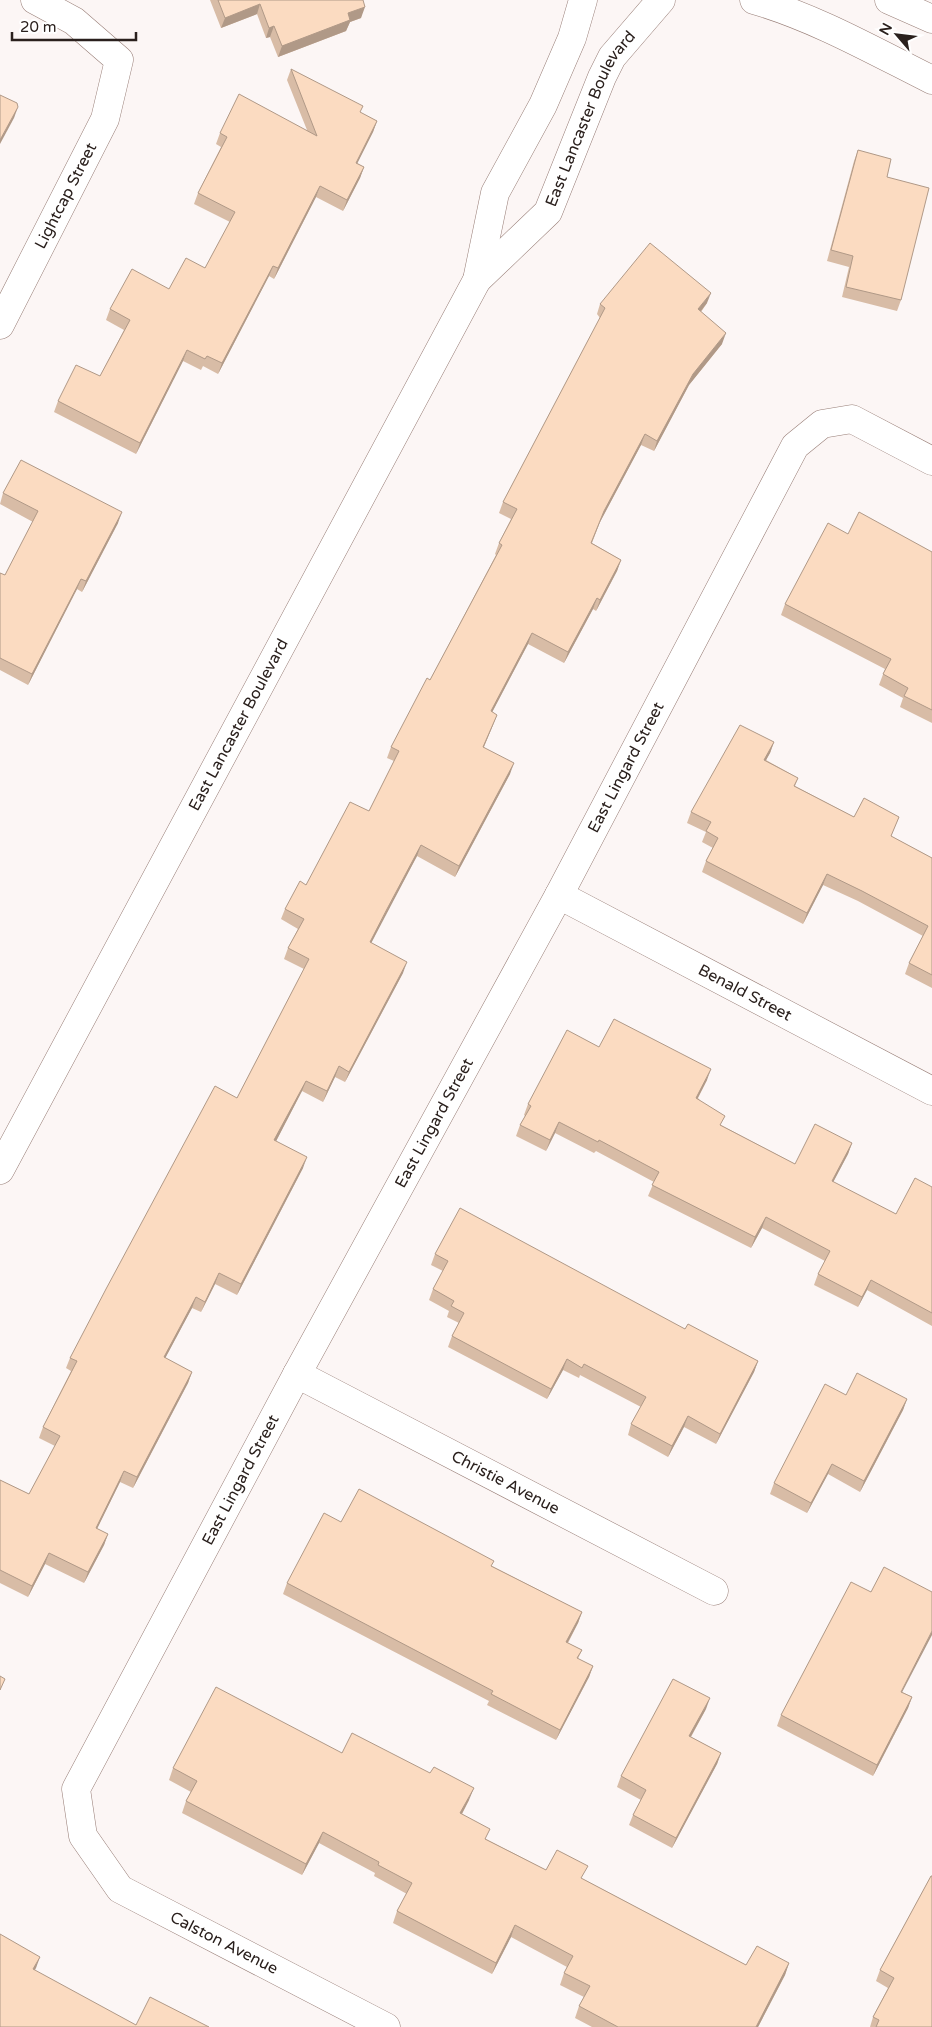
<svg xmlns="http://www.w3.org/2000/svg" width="932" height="2027" viewBox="0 0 932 2027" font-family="'Varela Round',sans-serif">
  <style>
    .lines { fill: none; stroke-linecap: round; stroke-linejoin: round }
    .minor-casing { stroke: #987e77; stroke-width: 29 }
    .tertiary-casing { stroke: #987e77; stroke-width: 29 }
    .secondary-casing { stroke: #987e77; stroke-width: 29 }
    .minor { stroke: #fff; stroke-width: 28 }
    .tertiary { stroke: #fff; stroke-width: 28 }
    .secondary { stroke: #fff; stroke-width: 28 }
    .wall { fill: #d8bca6 }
    .shaded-wall { fill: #b09987 }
    .building { fill: #fbdbc1; stroke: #b09987 }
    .labels { text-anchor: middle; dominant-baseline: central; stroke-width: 4.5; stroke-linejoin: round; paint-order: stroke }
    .street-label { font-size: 16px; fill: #2a201d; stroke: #fff }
  </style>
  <rect width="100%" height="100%" fill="#fcf6f5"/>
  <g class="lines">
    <defs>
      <g id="minor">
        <path id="s1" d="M0,325L105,119L119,60L74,21L35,0"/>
        <path id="s2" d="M559,895L932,1091"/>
        <path id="s3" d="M297,1374L714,1591"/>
        <path id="s4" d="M386,2027L120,1889L83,1836L76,1789L297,1374L559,895L795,446L822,424L852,419L932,461"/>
      </g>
      <g id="tertiary">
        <path d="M754,0C816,18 874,51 932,80"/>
        <polyline points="889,0 932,19"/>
      </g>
      <g id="secondary">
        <path id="s5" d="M477,280L548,212L602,77L612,57L661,0"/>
        <path id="s6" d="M0,1170L477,280L495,193L543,105L572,38L583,0"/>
      </g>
    </defs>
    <use href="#minor" class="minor-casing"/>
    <use href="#tertiary" class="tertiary-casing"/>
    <use href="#secondary" class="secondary-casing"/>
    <use href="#minor" class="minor"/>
    <use href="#tertiary" class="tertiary"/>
    <use href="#secondary" class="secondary"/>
  </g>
  <g class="wall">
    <polygon points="210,0 363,0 361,18 350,22 346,31 278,57 270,37 266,38 257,14 221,28"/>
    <polygon points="291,69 361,113 377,121 373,132 357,163 364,167 360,178 343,211 316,197 274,279 269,276 218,374 203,366 201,370 183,361 136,454 54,412 58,401 100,376 124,330 106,320 110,309 169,289 205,268 230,222 194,204 198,193 221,147 216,144 220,133 307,130 287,80"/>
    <polygon points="858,150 887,177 901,300 897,311 842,297 849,267 827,261 854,161"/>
    <polygon points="707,303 701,312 722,344 689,385 654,451 641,445 600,522 592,543 621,560 617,571 596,611 593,609 564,663 528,644 492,712 497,715 484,747 510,774 455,877 417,856 383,919 371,943 403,973 345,1082 335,1077 323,1102 302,1091 276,1141 303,1168 237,1295 215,1284 201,1312 192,1308 165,1358 192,1372 188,1383 133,1488 120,1482 97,1529 108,1534 104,1545 84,1583 45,1564 28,1597 0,1583 0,1480 29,1494 55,1446 39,1438 43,1427 71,1371 66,1368 70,1358 237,1098 304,969 284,959 288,948 298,929 281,919 285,909 369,811 394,761 387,758 391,747 430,680 496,555 495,554 499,543 511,519 499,513 503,502 600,318 597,314 600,304"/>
    <polygon points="3,493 118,523 82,592 77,589 28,685 0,670 0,573 5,575 33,522 0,504"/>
    <polygon points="848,534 932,552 932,723 900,707 903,698 879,685 885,669 781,615 785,604"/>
    <polygon points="774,742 770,753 766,760 798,778 795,786 854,817 899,817 891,836 932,858 932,988 905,974 909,963 923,936 858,901 823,885 803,924 702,872 706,861 713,848 702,842 706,832 687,823 691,812"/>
    <polygon points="599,1047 707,1080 698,1098 721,1125 795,1164 852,1143 848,1154 833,1182 896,1214 932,1187 932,1326 867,1290 858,1307 814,1285 818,1274 825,1261 762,1228 751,1248 648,1196 654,1182 596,1151 594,1153 555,1133 546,1151 516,1136 520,1125 525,1116 524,1115 528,1104"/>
    <polygon points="435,1254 685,1329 758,1361 754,1372 716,1444 684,1427 668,1457 628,1435 631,1424 641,1407 580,1375 579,1378 563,1370 547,1399 448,1347 452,1336 459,1323 447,1317 449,1311 429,1300 433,1289 443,1271 431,1265"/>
    <polygon points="846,1395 907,1399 903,1410 860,1492 828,1474 807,1513 770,1494 774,1483"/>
    <polygon points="341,1522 492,1566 582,1612 578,1623 568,1643 582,1650 578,1659 593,1666 589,1677 556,1740 487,1705 489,1701 283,1594 287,1583"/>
    <polygon points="902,1692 912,1697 908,1708 873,1776 777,1726 781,1715"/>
    <polygon points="706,1709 691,1737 721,1753 717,1764 672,1848 629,1825 633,1815 641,1800 617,1787 621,1776"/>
    <polygon points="342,1753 469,1800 462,1814 486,1839 546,1870 583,1879 746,1965 789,1963 785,1975 758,2027 592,2027 575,2018 579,2006 584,1997 560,1985 564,1973 567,1967 511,1937 492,1974 393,1923 397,1911 407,1894 374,1876 375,1873 319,1843 302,1875 182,1813 186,1801 191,1792 169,1780 173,1768"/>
    <polygon points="931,1876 932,2027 870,2027 873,2017 888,1988 876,1981 880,1970"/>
  </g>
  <g class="shaded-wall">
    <polygon points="260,4 257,14 221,28 225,18"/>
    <polygon points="365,7 361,18 350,22 346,31 278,57 282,46 348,13"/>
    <polygon points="274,26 270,37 266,38 269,28"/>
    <polygon points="18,107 14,118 0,144 0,140"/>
    <polygon points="377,121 373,132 352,174 356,163"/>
    <polygon points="364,167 360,178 343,211 347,200"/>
    <polygon points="320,186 316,197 274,279 278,268"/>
    <polygon points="273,266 269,276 218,374 222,363"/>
    <polygon points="711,293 707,303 694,320 698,309"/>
    <polygon points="726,333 722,344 689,385 654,451 657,441 693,374"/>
    <polygon points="187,350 183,361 136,454 140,443"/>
    <polygon points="645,434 641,445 600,522 587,554 604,511"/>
    <polygon points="122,512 118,523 82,592 86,581"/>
    <polygon points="621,560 617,571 596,611 600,600"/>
    <polygon points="81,579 77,589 28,685 32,674"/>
    <polygon points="597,598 593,609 564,663 568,652"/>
    <polygon points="532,633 528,644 487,722 491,711"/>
    <polygon points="497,715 493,725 479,758 483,747"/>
    <polygon points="774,742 770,753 760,771 764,760"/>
    <polygon points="514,763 510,774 455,877 459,866"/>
    <polygon points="421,845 417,856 366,953 370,942"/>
    <polygon points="827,874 823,885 803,924 807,913"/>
    <polygon points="407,962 403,973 345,1082 349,1072"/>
    <polygon points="339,1066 335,1077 323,1102 327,1091"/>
    <polygon points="711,1069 707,1080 692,1109 696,1098"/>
    <polygon points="306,1081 302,1091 271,1151 274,1140"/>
    <polygon points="559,1122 555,1133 546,1151 550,1140"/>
    <polygon points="852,1143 848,1154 828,1192 832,1181"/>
    <polygon points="307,1157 303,1168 237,1295 241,1284"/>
    <polygon points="766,1217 762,1228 751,1248 755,1237"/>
    <polygon points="219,1273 215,1284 201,1312 205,1302"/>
    <polygon points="871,1280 867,1290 858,1307 862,1297"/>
    <polygon points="196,1297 192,1308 160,1368 164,1357"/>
    <polygon points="567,1359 563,1370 547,1399 551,1389"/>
    <polygon points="758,1361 754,1372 716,1444 720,1434"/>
    <polygon points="192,1372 188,1383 133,1488 137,1477"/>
    <polygon points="907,1399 903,1410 860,1492 864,1481"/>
    <polygon points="688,1416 684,1427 668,1457 672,1446"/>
    <polygon points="832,1464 828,1474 807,1513 811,1503"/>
    <polygon points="124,1471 120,1482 92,1539 96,1528"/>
    <polygon points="108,1534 104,1545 84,1583 88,1572"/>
    <polygon points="49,1553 45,1564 28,1597 32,1586"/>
    <polygon points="582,1612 578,1623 562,1653 566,1642"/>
    <polygon points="932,1631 932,1635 897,1702 901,1692"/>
    <polygon points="593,1666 589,1677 556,1740 560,1730"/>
    <polygon points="912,1697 908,1708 873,1776 877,1765"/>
    <polygon points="710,1698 706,1709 685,1747 689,1736"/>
    <polygon points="721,1753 717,1764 672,1848 676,1838"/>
    <polygon points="474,1788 469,1800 456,1825 460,1813"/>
    <polygon points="323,1832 319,1843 302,1875 306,1864"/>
    <polygon points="515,1925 511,1937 492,1974 496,1963"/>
    <polygon points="40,1957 36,1968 29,1980 33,1969"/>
    <polygon points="789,1963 785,1975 758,2027 756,2027"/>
  </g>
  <g class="building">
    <polygon points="218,0 363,0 365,7 348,13 350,20 282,46 274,26 269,28 260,4 225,18"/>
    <polygon points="291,69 363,106 360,112 377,121 356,163 364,167 347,200 320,186 278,268 273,266 222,363 207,356 205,359 187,350 140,443 58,401 76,365 100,376 130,320 110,309 132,269 169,289 186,258 205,268 235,212 198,193 227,137 220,133 239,94 317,136"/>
    <polygon points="0,95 17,103 18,107 0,140"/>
    <polygon points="858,150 891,159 887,177 929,188 901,300 846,287 853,256 831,250"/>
    <polygon points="650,243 711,293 698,309 726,333 693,374 657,441 645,434 604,511 591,543 621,560 600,600 597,598 568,652 532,633 491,711 497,715 483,747 514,763 459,866 421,845 387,909 370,942 407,962 349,1072 339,1066 327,1091 306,1081 274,1140 307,1157 241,1284 219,1273 205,1302 196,1297 164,1357 192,1372 137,1477 124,1471 96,1528 108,1534 88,1572 49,1553 32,1586 0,1570 0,1480 29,1494 60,1436 43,1427 77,1361 70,1358 106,1289 215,1086 237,1098 309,959 288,948 304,919 285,909 300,881 306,885 350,802 369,811 399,751 391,747 427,678 430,680 502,545 499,543 517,509 503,502 605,308 600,304"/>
    <polygon points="21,460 122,512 86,581 81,579 32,674 0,658 0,573 5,575 38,511 3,493"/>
    <polygon points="859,512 932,552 932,710 904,696 908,688 883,674 891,659 785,604 828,523 848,534"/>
    <polygon points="740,725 774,742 764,760 798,778 794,786 854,817 864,798 899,817 891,836 932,858 932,975 909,963 928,926 862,891 827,874 807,913 706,861 718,838 706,831 711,822 691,812"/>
    <polygon points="614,1019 711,1069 696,1098 725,1116 720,1125 795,1164 815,1124 852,1143 832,1181 896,1214 915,1178 932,1187 932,1313 871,1280 862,1297 818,1274 830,1251 766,1217 755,1237 652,1185 659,1172 599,1140 598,1142 559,1122 550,1140 520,1125 531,1106 528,1104 567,1030 599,1047"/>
    <polygon points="460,1208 685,1329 688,1324 758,1361 720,1434 688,1416 672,1446 631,1424 646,1397 584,1364 582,1368 567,1359 551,1389 452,1336 464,1313 451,1306 454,1301 433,1289 448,1261 435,1254"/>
    <polygon points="857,1373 907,1399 864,1481 832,1464 811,1503 774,1483 825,1384 846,1395"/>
    <polygon points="359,1489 494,1561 491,1566 582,1612 566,1642 582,1650 577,1658 593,1666 560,1730 491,1694 493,1691 287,1583 324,1513 341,1522"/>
    <polygon points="884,1567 932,1592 932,1631 901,1692 912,1697 877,1765 781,1715 851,1582 871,1592"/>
    <polygon points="0,1676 5,1679 0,1690"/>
    <polygon points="673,1679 710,1698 689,1736 721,1753 676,1838 633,1815 646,1790 621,1776"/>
    <polygon points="216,1687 342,1753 352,1733 430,1773 434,1767 474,1788 460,1813 490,1829 485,1839 546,1870 557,1850 588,1866 581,1878 746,1965 757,1946 789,1963 756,2027 618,2027 579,2006 590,1986 564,1973 573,1956 515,1925 496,1963 397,1911 412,1883 378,1865 379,1862 323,1832 306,1864 186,1801 197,1781 173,1768"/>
    <polygon points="931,1876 932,1876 932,2027 876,2027 879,2020 873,2017 894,1978 880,1970"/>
    <polygon points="0,1934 40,1957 33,1969 136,2025 150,1997 209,2027 0,2027"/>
  </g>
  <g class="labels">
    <g class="street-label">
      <text stroke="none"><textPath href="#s5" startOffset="201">East Lancaster Boulevard</textPath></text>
      <text stroke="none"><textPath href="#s1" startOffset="145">Lightcap Street</textPath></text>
      <text stroke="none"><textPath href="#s6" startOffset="505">East Lancaster Boulevard</textPath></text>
      <text stroke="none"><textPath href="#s4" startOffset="1572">East Lingard Street</textPath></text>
      <text stroke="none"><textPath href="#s2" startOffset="210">Benald Street</textPath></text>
      <text stroke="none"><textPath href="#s4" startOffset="1168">East Lingard Street</textPath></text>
      <text stroke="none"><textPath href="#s4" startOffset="762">East Lingard Street</textPath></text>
      <text stroke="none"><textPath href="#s3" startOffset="235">Christie Avenue</textPath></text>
      <text transform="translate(224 1943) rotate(27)">Calston Avenue</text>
    </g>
  </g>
  <g transform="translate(897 35) rotate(298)" stroke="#ffffff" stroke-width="4" paint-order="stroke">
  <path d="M0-4L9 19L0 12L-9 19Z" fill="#2a201d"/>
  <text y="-8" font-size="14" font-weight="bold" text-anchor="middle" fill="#2a201d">N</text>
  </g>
  <path d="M12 32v8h124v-8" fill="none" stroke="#2a201d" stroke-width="2.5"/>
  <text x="20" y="32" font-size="15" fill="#2a201d" stroke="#ffffff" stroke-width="4" paint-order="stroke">20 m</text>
</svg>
